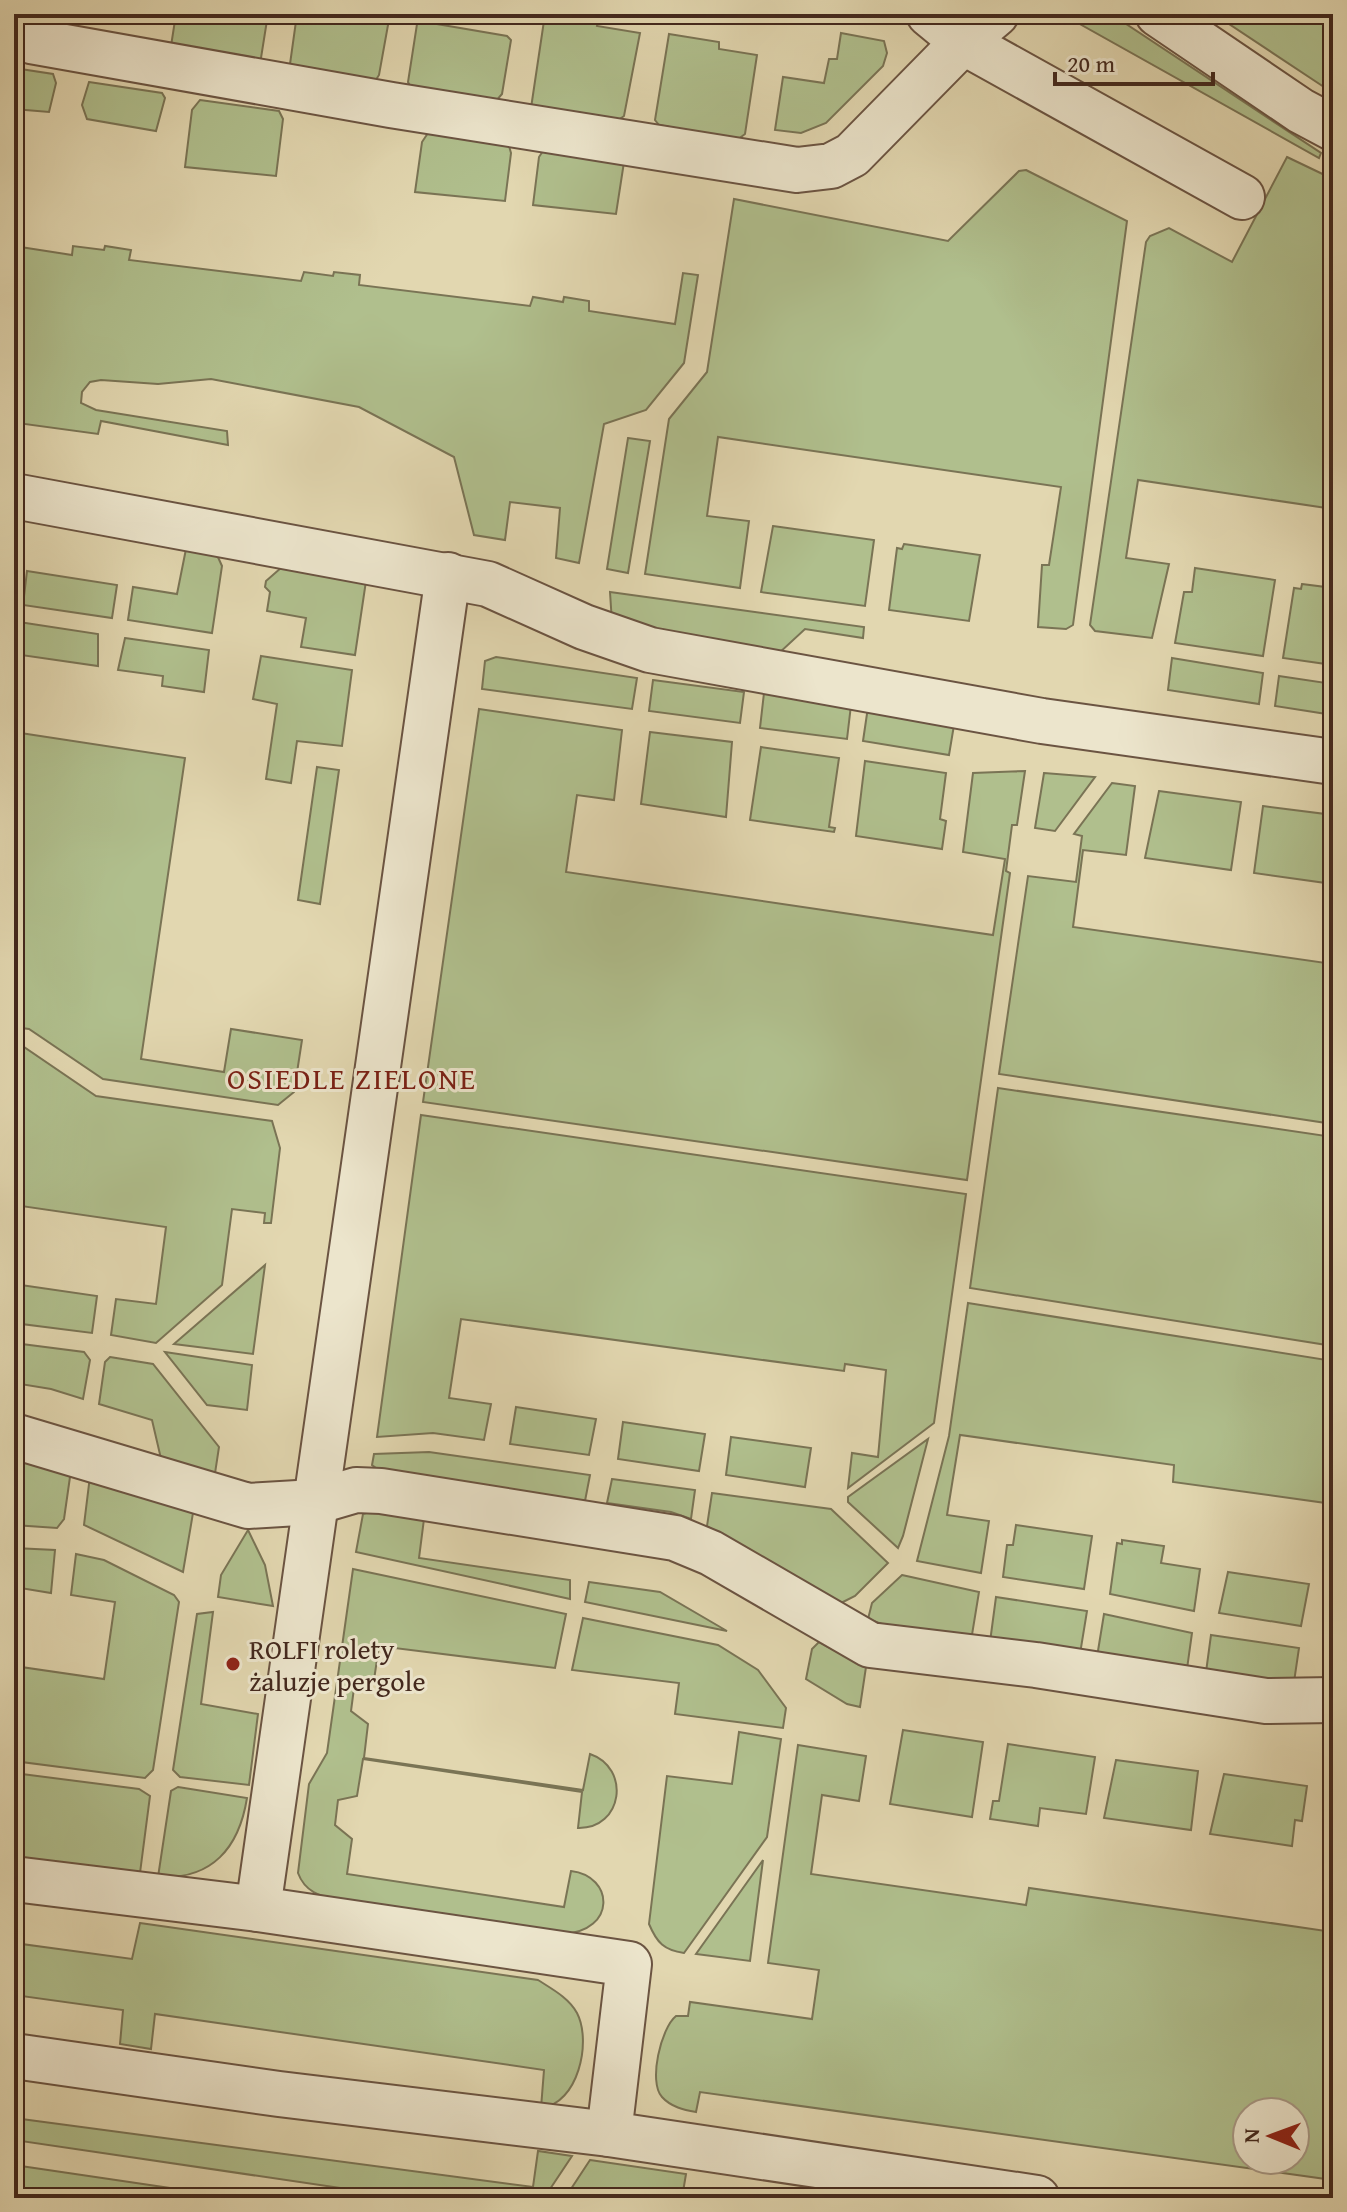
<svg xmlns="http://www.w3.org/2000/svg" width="1347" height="2212" viewBox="0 0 1347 2212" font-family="'Gentium Book Plus',serif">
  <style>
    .green { fill: #b0bf8d; stroke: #7a7455; stroke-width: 2; fill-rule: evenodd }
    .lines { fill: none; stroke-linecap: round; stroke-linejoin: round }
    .minor-casing { stroke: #6b5442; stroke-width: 48 }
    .minor { stroke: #ece5cc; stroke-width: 44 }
    .poi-dot { fill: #8f2418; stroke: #ece5cc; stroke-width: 3 }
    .labels { text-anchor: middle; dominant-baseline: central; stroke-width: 6; stroke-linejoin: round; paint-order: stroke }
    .poi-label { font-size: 28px; fill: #43281d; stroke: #ece5cc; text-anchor: start }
    .neighbourhood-label { font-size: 30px; letter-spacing: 2px; fill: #7a1f14; stroke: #ece5cc }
  </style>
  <rect width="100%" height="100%" fill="#e2d7b0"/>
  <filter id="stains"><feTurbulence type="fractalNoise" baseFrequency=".0025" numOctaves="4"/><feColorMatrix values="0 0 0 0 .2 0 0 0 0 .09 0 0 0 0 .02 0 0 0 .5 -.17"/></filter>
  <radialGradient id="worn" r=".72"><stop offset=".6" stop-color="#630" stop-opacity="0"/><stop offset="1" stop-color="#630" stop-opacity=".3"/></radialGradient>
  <g class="green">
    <polygon points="176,14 268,14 261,58 253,64 171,46"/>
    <polygon points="297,14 390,14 379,75 374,83 293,70 290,64"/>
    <polygon points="545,14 599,15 597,26 640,33 624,116 617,121 531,108"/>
    <polygon points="1062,14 1111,14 1321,153 1319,158"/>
    <polygon points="1214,14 1333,14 1333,93"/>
    <polygon points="425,22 507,36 511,40 502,94 496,101 411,88 408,82 417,24"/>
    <polygon points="841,33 884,41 887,53 883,66 826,123 801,133 775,130 783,77 824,83 829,59 837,59"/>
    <polygon points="669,34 719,42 719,49 757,55 745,134 737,140 659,125 655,120"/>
    <polygon points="14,68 53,74 56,83 49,112 14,109"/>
    <polygon points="89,82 162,93 165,98 156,131 87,119 82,105"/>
    <polygon points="200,100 279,111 283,119 276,176 185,167 192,110"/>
    <polygon points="428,133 509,146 511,153 505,201 415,192 422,142"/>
    <polygon points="543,151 624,162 616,214 533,205 539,157"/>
    <polygon points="1287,157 1333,179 1333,509 1138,480 1126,558 1169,564 1152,638 1095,631 1090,625 1146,242 1150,236 1169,228 1232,262"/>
    <polygon points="1026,170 1127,221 1073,625 1066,629 1038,627 1042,565 1049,565 1061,487 718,437 707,516 749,521 740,588 645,574 669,419 707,372 734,199 948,241 1019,171"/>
    <polygon points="14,246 72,255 73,246 104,250 105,246 131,250 129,260 301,281 304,272 333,276 334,272 360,275 359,285 530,306 533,297 563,302 564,297 589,301 589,311 675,324 683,273 698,275 684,363 646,410 604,424 579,563 556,558 560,508 510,502 505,540 474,535 454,457 359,407 211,379 158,384 101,380 90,382 82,392 81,403 96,410 227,431 228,445 101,421 98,434 18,423 14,440"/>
    <polygon points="628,438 650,441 628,573 607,569"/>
    <polygon points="773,526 874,540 865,606 761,592"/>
    <polygon points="904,544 980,555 969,621 889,610 897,548 902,549"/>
    <polygon points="186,549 217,555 222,566 212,633 128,620 133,587 177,594"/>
    <polygon points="282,567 366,581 355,655 301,647 306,618 267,611 270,592 265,587 266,581"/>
    <polygon points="1195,568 1275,580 1263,656 1175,643 1184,592 1192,592"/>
    <polygon points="27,571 117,585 112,618 23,605"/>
    <polygon points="1302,584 1333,588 1333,665 1283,658 1294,588 1301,589"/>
    <polygon points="610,592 864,627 863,638 805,629 777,655 612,623"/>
    <polygon points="19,622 98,634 98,666 14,654"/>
    <polygon points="125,638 209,650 204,692 162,686 163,676 118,670"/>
    <polygon points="261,656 352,670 342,746 297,741 291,783 266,779 277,704 253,699"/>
    <polygon points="496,657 637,678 632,709 482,689 485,661"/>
    <polygon points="1172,658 1263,673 1259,704 1168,690"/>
    <polygon points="1279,676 1333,684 1333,715 1275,706"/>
    <polygon points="653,680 744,692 740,723 649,711"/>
    <polygon points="764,693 851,705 847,739 760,728"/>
    <polygon points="868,707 955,719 949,755 863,741"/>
    <polygon points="479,709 622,730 614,800 577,795 566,872 993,935 1005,859 963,852 973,773 1025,771 1017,825 1012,825 1006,871 1010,873 967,1180 423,1102"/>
    <polygon points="14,732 185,758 141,1059 224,1072 231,1029 302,1040 294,1092 278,1105 103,1079 29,1029 14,1027"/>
    <polygon points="650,732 732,742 726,817 641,804"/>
    <polygon points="761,747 839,758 829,827 835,828 834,832 750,820"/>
    <polygon points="865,761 946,773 940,819 946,821 942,849 856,836"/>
    <polygon points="317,767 339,770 320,904 298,900"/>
    <polygon points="1044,773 1095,777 1055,831 1035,828"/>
    <polygon points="1112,783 1135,786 1126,855 1083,850 1073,927 1333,964 1333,1124 999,1074 1028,876 1076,882 1082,836 1074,834"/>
    <polygon points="1159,791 1241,802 1231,870 1145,858"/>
    <polygon points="1263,806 1333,815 1333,884 1254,873"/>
    <polygon points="14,1044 21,1045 96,1096 272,1121 280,1148 271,1223 264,1223 265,1213 232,1209 222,1285 156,1343 111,1335 116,1299 156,1304 166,1227 14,1205"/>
    <polygon points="998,1088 1333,1137 1333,1346 970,1288"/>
    <polygon points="421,1115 966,1194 934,1423 848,1488 852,1453 878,1457 886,1370 845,1364 844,1371 461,1319 449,1398 491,1404 484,1440 433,1433 377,1437"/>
    <polygon points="265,1265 253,1354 174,1344"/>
    <polygon points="14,1284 97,1296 92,1333 14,1323"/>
    <polygon points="968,1303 1333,1361 1333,1504 1173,1482 1174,1465 960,1435 947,1515 989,1521 981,1573 917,1561 949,1436"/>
    <polygon points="14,1343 84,1352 90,1360 83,1399 51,1389 14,1383"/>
    <polygon points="165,1352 252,1365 247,1410 207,1405"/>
    <polygon points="110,1357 153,1364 219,1447 214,1480 162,1463 152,1420 99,1404 105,1362"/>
    <polygon points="516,1407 596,1419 589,1455 510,1444"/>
    <polygon points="623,1422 705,1434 699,1471 618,1459"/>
    <polygon points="731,1437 811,1448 805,1487 726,1475"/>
    <polygon points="928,1439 903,1536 898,1548 848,1502 848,1497"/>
    <polygon points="429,1452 590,1475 585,1501 380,1471 372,1465 374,1454"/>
    <polygon points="14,1459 71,1470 64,1519 57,1528 14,1525"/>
    <polygon points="90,1476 193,1513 183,1572 84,1525"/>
    <polygon points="612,1479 695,1490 691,1519 671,1512 607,1503"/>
    <polygon points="712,1493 831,1509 888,1563 855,1596 839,1604 707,1526"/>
    <polygon points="372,1511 424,1519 419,1558 570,1580 570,1599 356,1552 363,1514"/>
    <polygon points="1016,1525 1092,1536 1084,1589 1003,1577 1007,1545 1013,1545"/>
    <polygon points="248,1530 265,1565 273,1606 218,1597 221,1575"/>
    <polygon points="1122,1540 1164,1546 1161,1563 1200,1569 1194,1611 1110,1594 1117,1543 1122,1544"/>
    <polygon points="14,1548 55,1550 51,1593 14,1587"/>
    <polygon points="76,1554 104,1560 174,1595 179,1602 153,1770 145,1778 14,1761 14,1666 104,1679 115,1602 71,1595"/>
    <path d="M353,1569L566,1614L555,1668L379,1646L374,1680L354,1688L351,1711L368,1724L364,1758L583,1790L590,1754C631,1768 623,1829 578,1828L582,1792L363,1759L357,1796L338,1800L335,1825L352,1839L347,1874L564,1907L571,1871C614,1876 617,1931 563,1934L338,1901C320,1896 305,1892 298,1873L309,1784L327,1753Z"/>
    <polygon points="1228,1572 1309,1584 1301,1626 1219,1613"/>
    <polygon points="902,1575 979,1592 971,1641 904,1632 868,1619 872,1603"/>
    <polygon points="589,1582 660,1592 727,1631 585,1602"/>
    <polygon points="996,1597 1087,1611 1080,1654 990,1642"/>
    <polygon points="213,1612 201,1704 258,1714 249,1785 180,1777 173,1770 197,1614"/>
    <polygon points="1104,1614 1192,1633 1187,1669 1097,1657"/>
    <polygon points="583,1618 718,1645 758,1670 786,1708 783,1728 675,1714 679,1683 572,1670"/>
    <polygon points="1211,1635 1299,1648 1294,1682 1206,1672"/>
    <polygon points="819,1642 866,1667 860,1707 847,1704 806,1679 812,1649"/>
    <polygon points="903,1730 983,1742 972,1817 890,1804"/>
    <path d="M739,1732L781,1739L767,1837L684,1953C664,1950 657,1943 649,1924L667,1776L732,1784Z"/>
    <polygon points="1008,1744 1095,1757 1086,1814 1040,1808 1038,1826 990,1819 993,1801 999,1801"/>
    <path d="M798,1745L866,1756L859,1801L822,1795L811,1874L1026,1905L1029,1888L1333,1932V2180L700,2092L696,2112C684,2110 671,2107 662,2097C648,2082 661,2028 676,2016H688L690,2002L812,2019L819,1970L768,1963ZM1247,2112H1295V2160H1247Z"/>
    <polygon points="1116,1760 1198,1771 1191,1830 1104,1818"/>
    <polygon points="14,1773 139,1789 150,1796 140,1873 14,1857"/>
    <polygon points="1224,1774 1307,1786 1302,1821 1295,1820 1292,1846 1210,1834"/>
    <path d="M178,1787L247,1798C239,1848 212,1880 158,1877L171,1791Z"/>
    <polygon points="763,1860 750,1961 696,1954"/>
    <path d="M140,1923L538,1980C552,1989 569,1998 577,2013C592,2042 578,2104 541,2108L544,2070L155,2014L151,2049L120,2044L123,2010L14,1995V1943L132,1959Z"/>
    <polygon points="14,2118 533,2187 538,2151 572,2156 544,2198 408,2198 14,2140"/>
    <polygon points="590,2160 686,2174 682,2198 565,2198"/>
    <polygon points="14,2165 238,2198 14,2198"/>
  </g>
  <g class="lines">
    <defs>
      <g id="minor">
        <polyline points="35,14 31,41 391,105 797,170 831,166 852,155 963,42 996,14"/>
        <polyline points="929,14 963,42 1242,197"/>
        <polyline points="1158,14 1301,111 1333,128"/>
        <polyline points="14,496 488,584 584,627 650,650 1042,721 1333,762"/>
        <polyline points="448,575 258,1909 629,1964 609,2134 1037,2198"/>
        <polyline points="14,1436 248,1506 315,1502 356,1490 381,1491 675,1538 711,1553 870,1645 1036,1665 1266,1701 1333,1700"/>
        <polyline points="14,1879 258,1909"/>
        <polyline points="14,2056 279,2094 609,2134"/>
      </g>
    </defs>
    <use href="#minor" class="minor-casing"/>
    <use href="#minor" class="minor"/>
  </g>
  <circle class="poi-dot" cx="233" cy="1664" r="8"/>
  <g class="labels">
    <g class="poi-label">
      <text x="249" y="1648">ROLFI rolety<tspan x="249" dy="32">żaluzje pergole</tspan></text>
    </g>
    <g class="neighbourhood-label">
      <text x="352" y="1078">OSIEDLE ZIELONE</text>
    </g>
  </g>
  <rect width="1347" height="2212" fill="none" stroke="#e2d7b0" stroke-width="48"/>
  <rect x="16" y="16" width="1315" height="2180" fill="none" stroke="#43281d" stroke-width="4"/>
  <rect x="24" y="24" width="1299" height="2164" fill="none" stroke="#43281d" stroke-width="2"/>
  <g transform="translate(1271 2136) rotate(271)"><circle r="38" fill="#ece5cc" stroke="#a89986" stroke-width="2"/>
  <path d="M0-6L14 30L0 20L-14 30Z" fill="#8f2418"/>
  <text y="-12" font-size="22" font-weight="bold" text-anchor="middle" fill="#43281d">N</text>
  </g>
  <path d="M1055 72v12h158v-12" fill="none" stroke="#43281d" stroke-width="4"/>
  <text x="1067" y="72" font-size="24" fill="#43281d" stroke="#ece5cc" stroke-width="6" paint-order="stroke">20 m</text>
  <rect width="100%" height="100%" filter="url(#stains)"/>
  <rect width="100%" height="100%" fill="url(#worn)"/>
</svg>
